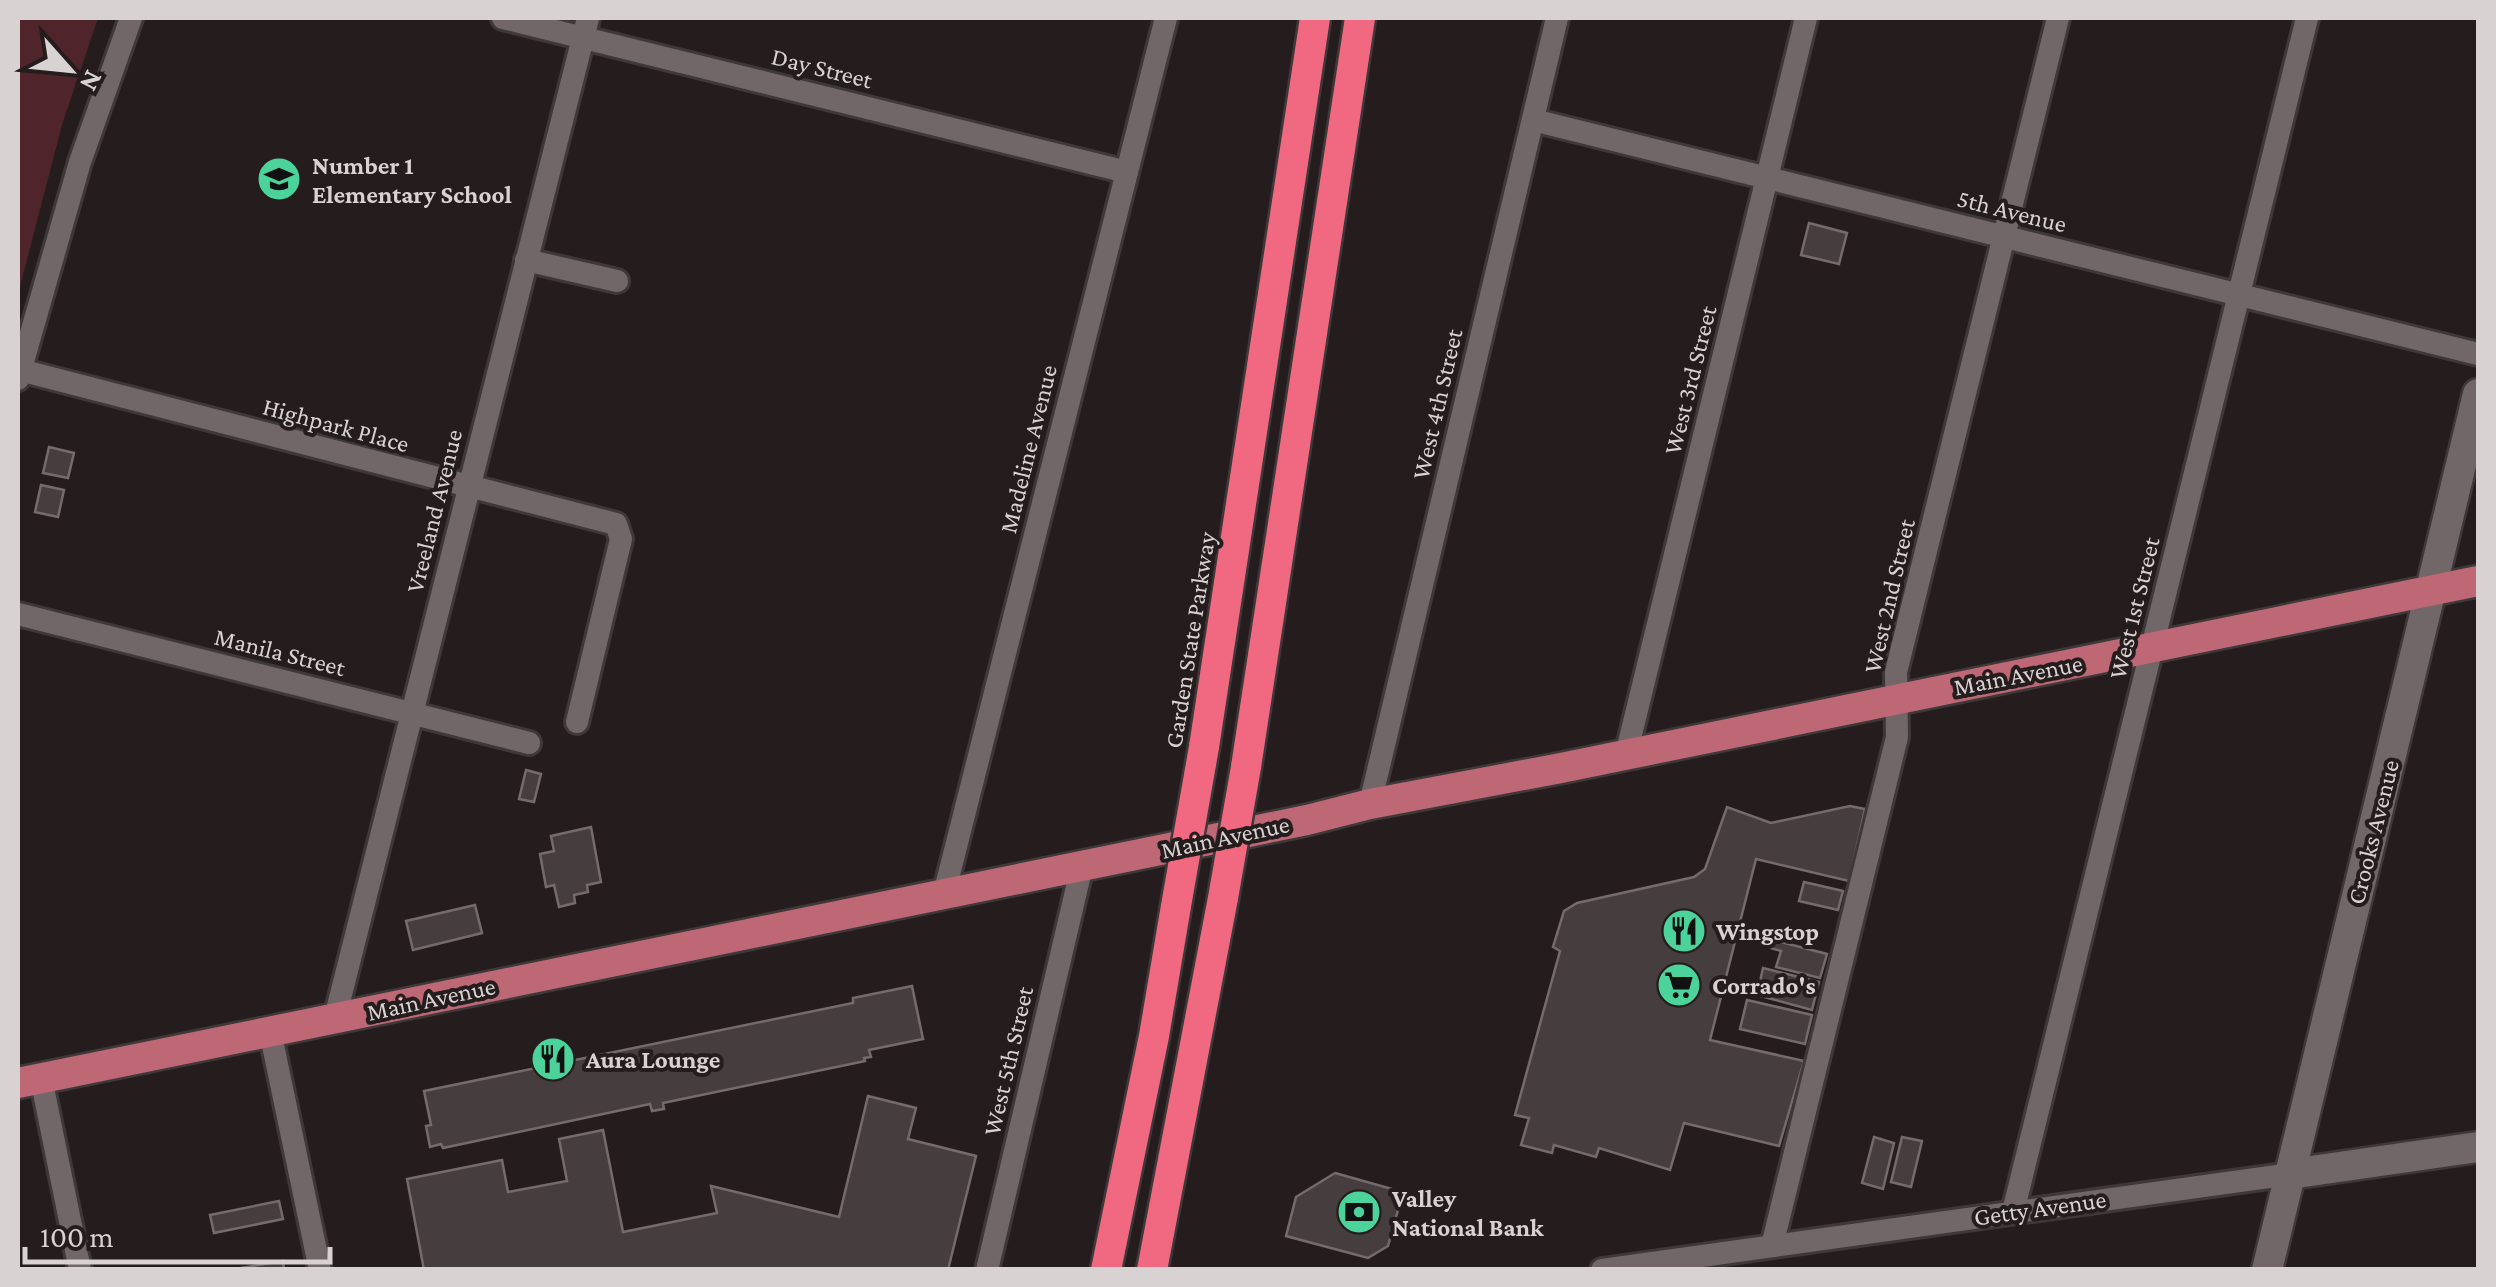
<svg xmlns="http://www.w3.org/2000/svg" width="2496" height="1287" viewBox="0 0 2496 1287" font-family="'Crimson Pro',serif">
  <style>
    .green { fill: #50242b }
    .building { fill: #463d3e; stroke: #756b6b; stroke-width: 2.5 }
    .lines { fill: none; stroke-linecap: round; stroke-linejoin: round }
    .street-casing { stroke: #3e3839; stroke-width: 28 }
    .secondary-casing { stroke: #3e3839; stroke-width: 35 }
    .primary-casing { stroke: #3e3839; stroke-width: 35 }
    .highway-casing { stroke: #3e3839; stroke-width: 35 }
    .street { stroke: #726768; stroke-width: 22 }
    .secondary { stroke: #726768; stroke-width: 30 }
    .primary { stroke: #be6876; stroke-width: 30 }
    .highway { stroke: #f16980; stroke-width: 30 }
    .highway-bridge-casing { stroke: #3e3839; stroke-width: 35; stroke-linecap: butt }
    .highway-bridge { stroke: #f16980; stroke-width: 30 }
    .labels { text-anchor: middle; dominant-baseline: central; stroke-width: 8; stroke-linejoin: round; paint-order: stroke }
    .street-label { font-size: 25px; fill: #d8d2d3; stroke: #251d1d }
    .poi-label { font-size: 25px; font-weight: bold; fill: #d8d2d3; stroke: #251d1d; text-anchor: start }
  </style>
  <rect width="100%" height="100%" fill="#251d1d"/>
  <polygon class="green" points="18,18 98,18 62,125 18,294"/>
  <g class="building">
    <polygon points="1809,223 1847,233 1839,264 1801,255"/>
    <polygon points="49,447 74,453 68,478 43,473"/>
    <polygon points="41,485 64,490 58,517 35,512"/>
    <polygon points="526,770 541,774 534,802 519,799"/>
    <polygon points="1850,806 1865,809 1849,881 1756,859 1710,1040 1804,1061 1779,1146 1684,1123 1670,1170 1599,1148 1596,1157 1554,1145 1552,1153 1521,1145 1529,1118 1515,1115 1560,951 1553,947 1564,911 1577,903 1694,877 1705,869 1727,807 1771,823"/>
    <polygon points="591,827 601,882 587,885 588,892 574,895 575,903 559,907 554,885 546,887 540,854 554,851 551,836"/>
    <polygon points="1804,882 1843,891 1838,910 1799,901"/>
    <polygon points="475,905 482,933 413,950 406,921"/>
    <polygon points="1769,939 1827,954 1820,978 1776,967 1781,951 1767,947"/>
    <polygon points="1763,968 1819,982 1812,1010 1757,995"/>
    <polygon points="912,986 923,1039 869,1050 871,1057 864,1058 865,1061 663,1103 664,1109 652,1111 650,1104 443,1148 441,1144 430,1147 426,1126 431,1125 424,1091 853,1003 853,998"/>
    <polygon points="1747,1000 1812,1015 1805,1044 1740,1029"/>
    <polygon points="868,1096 916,1108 908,1139 976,1156 948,1270 424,1270 407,1179 502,1160 508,1192 567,1181 559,1139 603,1130 623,1232 717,1213 711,1186 839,1217"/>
    <polygon points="1874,1137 1894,1143 1883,1189 1862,1183"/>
    <polygon points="1902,1137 1922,1141 1911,1187 1891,1182"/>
    <polygon points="1335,1173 1403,1192 1388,1246 1368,1258 1286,1236 1296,1197"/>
    <polygon points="279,1201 283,1219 214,1233 210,1215"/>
    <polygon points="283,1261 284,1270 240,1270 240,1268"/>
  </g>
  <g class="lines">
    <defs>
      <g id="street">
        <polyline points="503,18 1127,172"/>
        <polyline points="1533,120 2478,354"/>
        <polyline points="526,260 617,281"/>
        <polyline points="20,370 616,524 621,539 577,722"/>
        <polyline points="18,379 80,162 131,18"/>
        <polyline points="18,614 529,743"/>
        <polyline points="1626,755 1806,18"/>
        <polyline points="1370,804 1557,18"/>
        <polyline points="944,894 1166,18"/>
        <polyline points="335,1018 588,18"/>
        <polyline points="270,1031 320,1270"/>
        <polyline points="41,1078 80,1270"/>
        <polyline points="2013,1212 2307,18"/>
        <polyline points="1772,1246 1897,737 1896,672 2058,18"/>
        <polyline points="987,1270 1082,866"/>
        <polyline points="1602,1270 2290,1174"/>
      </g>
      <g id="secondary">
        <polyline points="2290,1174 2478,1147"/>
        <polyline points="2267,1270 2478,394"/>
      </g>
      <polyline id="primary" points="18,1083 1307,820 1370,804 1561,768 2478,581"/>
      <g id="highway">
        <polyline points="1204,747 1315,18"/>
        <polyline points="1246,767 1360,18"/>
        <polyline points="1106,1270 1154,1036 1176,906"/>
        <polyline points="1152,1270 1223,898"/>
      </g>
    </defs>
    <use href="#street" class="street-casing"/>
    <use href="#secondary" class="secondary-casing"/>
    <use href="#primary" class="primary-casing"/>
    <use href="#highway" class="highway-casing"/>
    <use href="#street" class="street"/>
    <use href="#secondary" class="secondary"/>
    <use href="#primary" class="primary"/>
    <use href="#highway" class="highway"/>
    <defs>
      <g id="highway-bridge">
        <polyline points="1223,898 1246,767"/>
        <polyline points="1176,906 1204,747"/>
      </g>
    </defs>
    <use href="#highway-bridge" class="highway-bridge-casing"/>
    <use href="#highway-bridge" class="highway-bridge"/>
  </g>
  <defs>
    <symbol id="school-disc" viewBox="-11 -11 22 22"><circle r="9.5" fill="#4cd39b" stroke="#251d1d"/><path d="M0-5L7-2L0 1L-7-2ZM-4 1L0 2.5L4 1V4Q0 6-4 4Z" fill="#111"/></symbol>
    <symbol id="restaurant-disc" viewBox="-11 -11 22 22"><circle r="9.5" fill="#4cd39b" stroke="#251d1d"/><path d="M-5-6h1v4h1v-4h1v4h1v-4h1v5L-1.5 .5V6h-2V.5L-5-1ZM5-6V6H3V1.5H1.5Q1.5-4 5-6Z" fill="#111"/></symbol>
    <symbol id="supermarket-disc" viewBox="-11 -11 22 22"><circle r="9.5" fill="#4cd39b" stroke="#251d1d"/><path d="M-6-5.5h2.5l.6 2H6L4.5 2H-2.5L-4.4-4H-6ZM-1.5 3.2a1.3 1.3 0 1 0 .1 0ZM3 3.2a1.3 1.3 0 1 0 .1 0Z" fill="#111"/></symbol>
    <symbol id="bank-disc" viewBox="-11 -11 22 22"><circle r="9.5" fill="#4cd39b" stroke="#251d1d"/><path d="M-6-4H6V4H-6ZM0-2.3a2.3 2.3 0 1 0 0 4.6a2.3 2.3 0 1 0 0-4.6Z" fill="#111"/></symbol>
  </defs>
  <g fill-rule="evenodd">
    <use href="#school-disc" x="254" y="154" width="50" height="50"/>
    <use href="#restaurant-disc" x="1659" y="906" width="50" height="50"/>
    <use href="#supermarket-disc" x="1654" y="960" width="50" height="50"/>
    <use href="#restaurant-disc" x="528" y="1034" width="50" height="50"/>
    <use href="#bank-disc" x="1334" y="1187" width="50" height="50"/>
  </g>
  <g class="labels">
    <g class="street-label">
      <text transform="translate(822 68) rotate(14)">Day Street</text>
      <text transform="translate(2012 211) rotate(14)">5th Avenue</text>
      <text transform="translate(1690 380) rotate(-76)">West 3rd Street</text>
      <text transform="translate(1437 404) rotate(-77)">West 4th Street</text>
      <text transform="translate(336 425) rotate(15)">Highpark Place</text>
      <text transform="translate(1028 449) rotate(-76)">Madeline Avenue</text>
      <text transform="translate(434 511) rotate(-76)">Vreeland Avenue</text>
      <text transform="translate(1889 596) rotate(-77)">West 2nd Street</text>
      <text transform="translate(2134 608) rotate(-76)">West 1st Street</text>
      <text transform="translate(1190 640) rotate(-81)">Garden State Parkway</text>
      <text transform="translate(280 652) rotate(14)">Manila Street</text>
      <text transform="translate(2018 675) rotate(-11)">Main Avenue</text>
      <text transform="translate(2373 832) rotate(-76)">Crooks Avenue</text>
      <text transform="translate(1225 837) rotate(-12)">Main Avenue</text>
      <text transform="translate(431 999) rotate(-12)">Main Avenue</text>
      <text transform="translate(1008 1061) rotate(-77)">West 5th Street</text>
      <text transform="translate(2040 1208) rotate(-8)">Getty Avenue</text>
    </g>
    <g class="poi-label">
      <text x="312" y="165">Number 1<tspan x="312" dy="29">Elementary School</tspan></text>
      <text x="1716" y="931">Wingstop</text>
      <text x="1712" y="985">Corrado's</text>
      <text x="586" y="1059">Aura Lounge</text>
      <text x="1392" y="1198">Valley<tspan x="1392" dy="29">National Bank</tspan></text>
    </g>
  </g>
  <rect width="2496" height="1287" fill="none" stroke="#d8d2d3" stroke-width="40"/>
  <g transform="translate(70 70) rotate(117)" stroke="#251d1d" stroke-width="8" paint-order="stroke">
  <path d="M0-8L18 38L0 25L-18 38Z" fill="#d8d2d3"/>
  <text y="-15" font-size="28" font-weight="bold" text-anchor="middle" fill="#d8d2d3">N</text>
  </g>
  <path d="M25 1247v15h305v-15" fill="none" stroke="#d8d2d3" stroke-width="5"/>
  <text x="40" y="1247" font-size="30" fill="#d8d2d3" stroke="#251d1d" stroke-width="8" paint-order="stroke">100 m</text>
</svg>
